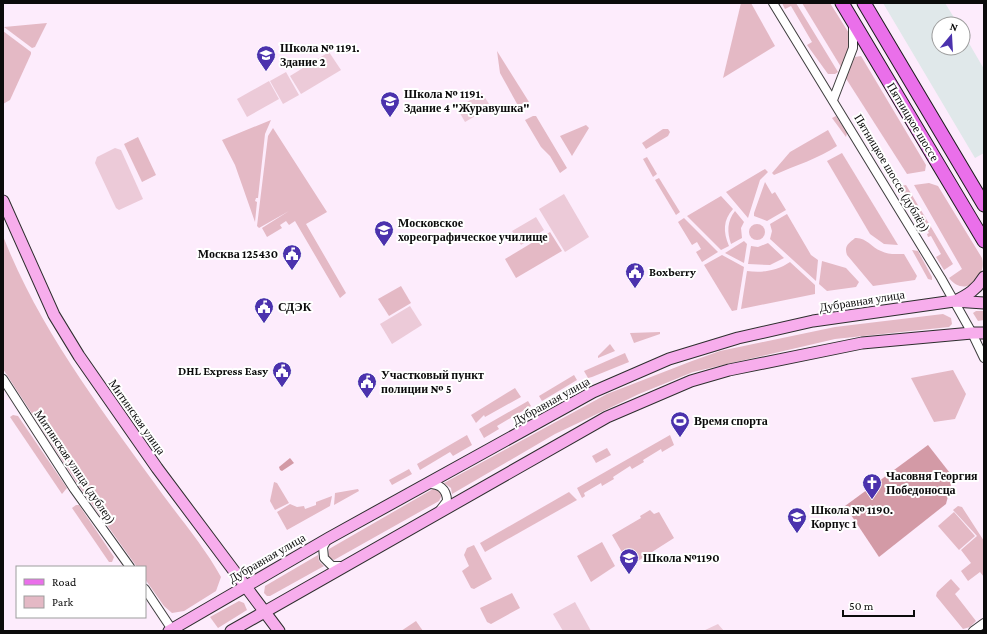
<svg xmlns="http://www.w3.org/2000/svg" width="987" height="634" viewBox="0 0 987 634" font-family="'Crimson Pro',serif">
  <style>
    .industrial { fill: #e0e8ea }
    .green { fill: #e4b9c5 }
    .forest { fill: #d39aa6 }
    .pitch { fill: #eccad8 }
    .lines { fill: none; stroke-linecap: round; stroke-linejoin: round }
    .minor-casing { stroke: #3e3e3e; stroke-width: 10 }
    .secondary-casing { stroke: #2d2d2d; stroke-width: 13 }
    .primary-casing { stroke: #1c1c1c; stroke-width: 15 }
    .minor { stroke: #fff; stroke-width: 8 }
    .secondary { stroke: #f7adec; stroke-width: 11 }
    .primary { stroke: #ea6fea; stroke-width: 13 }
    .labels { text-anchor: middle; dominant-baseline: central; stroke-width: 4; stroke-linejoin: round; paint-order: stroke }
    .poi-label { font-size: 12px; font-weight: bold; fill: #0b0b0b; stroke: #fff; text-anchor: start }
    .street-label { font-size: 12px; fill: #0b0b0b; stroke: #fff }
  </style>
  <rect width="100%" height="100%" fill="#fdecfc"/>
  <polygon class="industrial" points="883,3 945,3 958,24 939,24 939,48 963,48 963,33 984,69 984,153 975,158"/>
  <g class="green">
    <polygon points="741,3 751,3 775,46 723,78"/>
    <polygon points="782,3 796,3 838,72 835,74 828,74 807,45 812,42 791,6 785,9"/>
    <polygon points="802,3 830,3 852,38 851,47 841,67"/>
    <polygon points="47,23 35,47 32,48 4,27"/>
    <polygon points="3,31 31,52 31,54 10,100 3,104"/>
    <polygon points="497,51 529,102 528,106 521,111 500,73"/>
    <polygon points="861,56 926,165 925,171 907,174 845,77 855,57"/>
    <polygon points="533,116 536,116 567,168 560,173 550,156 541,147 525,120"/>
    <polygon points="836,116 847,133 846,137 832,118"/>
    <polygon points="271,120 265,134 258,198 256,198 255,201 257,202 255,222 235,165 222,140"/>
    <polygon points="586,125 589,128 572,156 560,136"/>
    <polygon points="273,128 327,212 306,224 346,293 340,298 295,221 289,225 286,221 280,225 282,228 267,237 262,228 289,211 259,228 257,226 268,136"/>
    <polygon points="663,129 668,129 670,132 668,136 646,149 642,143"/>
    <path d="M828,130L837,146C820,158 794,166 774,175L772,173L790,152Z"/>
    <polygon points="138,137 156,175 142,182 124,144"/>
    <polygon points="842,153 898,245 884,244 870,234 827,161"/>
    <polygon points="647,157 657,174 653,177 643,159"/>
    <polygon points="765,169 768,172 760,180 748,218 726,192"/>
    <polygon points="659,178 680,212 676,215 655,180"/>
    <polygon points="765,182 772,194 775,192 786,210 767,221 754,216 754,213"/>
    <path d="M929,183L938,186L982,258C987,279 964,298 949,278L962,269L914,185Z"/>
    <polygon points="906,185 953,264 944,270 936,257 941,254 931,236 928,237 927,234 929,233 907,195 902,197 897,191 900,186"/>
    <path d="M721,196L733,209C723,220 723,232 729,246L721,250L687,216Z"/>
    <path d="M735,211L744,222L741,228L742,238L731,244C727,232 727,221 735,211Z"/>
    <polygon points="787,214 811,255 818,260 816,281 770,239 772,231 770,224"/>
    <polygon points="684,218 718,252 702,262 696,252 701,249 697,242 692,245 678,222"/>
    <circle cx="757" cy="232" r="8"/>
    <polygon points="550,232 562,251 516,278 505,259"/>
    <path d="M3,236C40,331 104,413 163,495C183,522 205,548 221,577L216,591L184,611L172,613L164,606L145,579V567H137L79,486L3,369Z"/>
    <path d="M855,238C866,237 871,247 881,251C888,255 896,254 904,254L917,276L915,280L873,286L847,255C844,246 848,244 855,238Z"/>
    <polygon points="744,241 747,244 744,263 725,253"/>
    <polygon points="768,243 784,258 770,265 748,264 751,246 758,247"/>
    <polygon points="912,250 918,251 932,277 932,280 928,279"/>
    <polygon points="722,255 744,267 737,310 732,311 704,265"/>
    <polygon points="822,261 846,268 859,282 856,287 827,291 819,284"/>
    <path d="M790,262L815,285V294L741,309L747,271C762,273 777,271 790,262Z"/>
    <polygon points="401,286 411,303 389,316 378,299"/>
    <polygon points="976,311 984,311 984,320 978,321 973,313"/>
    <polygon points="943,314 951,318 952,324 949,327 835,339 693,372 639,394 555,434 452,494 451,488 444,483 607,394 692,361 720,351 835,327"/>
    <polygon points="660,332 660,334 634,343 630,333"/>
    <polygon points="610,344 615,351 598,358 598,356"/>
    <polygon points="625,353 629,362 592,377 588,378 584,371"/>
    <polygon points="953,370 966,394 955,419 934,422 911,378"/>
    <polygon points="574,375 577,380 542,401 539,396"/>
    <polygon points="515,388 521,397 485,417 484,415 476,423 471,415"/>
    <polygon points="528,401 531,406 497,426 499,429 484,438 479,429"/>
    <polygon points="13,415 18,416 67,488 62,494 10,417"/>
    <polygon points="467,435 472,445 453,456 450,452 420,470 417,464"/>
    <polygon points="670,435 674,445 662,452 661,449 643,460 644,462 632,469 630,466 613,477 614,479 602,486 601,483 584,493 585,496 582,498 577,488"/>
    <polygon points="607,448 611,455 596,463 592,456"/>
    <polygon points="409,469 412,474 392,485 389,480"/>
    <polygon points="274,482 277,483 289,503 275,510 270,501"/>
    <polygon points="358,489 359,491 334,505 335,493"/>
    <path d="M433,489C438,490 442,492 441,497L439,501L334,560L328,557L329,549Z"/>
    <polygon points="569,492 577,500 485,552 480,543"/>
    <polygon points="332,496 330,506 287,530 277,512 290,504 297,507 304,506 305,509 316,505 316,502"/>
    <polygon points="76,505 79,505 114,557 112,562 109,562 72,508"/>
    <polygon points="958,506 962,507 984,541 984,577 980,572 968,581 961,571 971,563 961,550 977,536 953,510"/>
    <polygon points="650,510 654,514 659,512 674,538 630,566 612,535 641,518 640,516"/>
    <polygon points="954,512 975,536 959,550 938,526"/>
    <polygon points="602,542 615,566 591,582 577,556"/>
    <polygon points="474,545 492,579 474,589 471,588 462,571 469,566 464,555 467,548"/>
    <polygon points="318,555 319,561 324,566 270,596 267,596 264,593 265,586"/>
    <polygon points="951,579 960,589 955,594 976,621 970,627 963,629 936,596 937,592"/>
    <polygon points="512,593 520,608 491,624 487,622 480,608"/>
    <polygon points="239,601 244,603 247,610 218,628 210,617"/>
    <polygon points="416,621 423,631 401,631"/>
  </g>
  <g class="forest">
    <polygon points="928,445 953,477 946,504 879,557 845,506"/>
    <polygon points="290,458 294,463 282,471 280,470 279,467"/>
  </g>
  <g class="pitch">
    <polygon points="329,52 341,70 301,94 290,76"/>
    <polygon points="286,72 299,95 283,104 270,81"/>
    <polygon points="269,81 279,99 247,117 237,99"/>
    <polygon points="482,93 491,107 465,122 457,108"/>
    <polygon points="115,148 121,150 143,199 119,210 116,208 95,163 97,157"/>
    <polygon points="564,194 589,237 565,252 539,209"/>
    <polygon points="536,217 544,230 521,245 512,231"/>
    <polygon points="410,306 422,325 392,344 380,324"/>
    <polygon points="575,602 591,631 563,631 553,614"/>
    <polygon points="718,624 724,631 703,631"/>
  </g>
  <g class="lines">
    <defs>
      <g id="minor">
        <polyline points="773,3 941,278 972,333 984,358"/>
        <polyline points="833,100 853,48 853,25"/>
        <polyline points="3,379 74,489 130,567"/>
        <path d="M427,484C439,483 447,489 447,501L440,510"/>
        <polyline points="327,540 323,547 324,558 332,566 343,566"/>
        <polyline points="145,589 173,631"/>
        <polyline points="973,631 984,623"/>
      </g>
      <g id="secondary">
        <polyline points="3,201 54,315 79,356 157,468 279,631"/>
        <path d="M955,301C968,295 977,289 984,277"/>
        <polyline points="169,631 329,538 593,392 669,359 738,338 813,321 954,301 984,303"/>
        <polyline points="231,631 607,417 691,381 729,370 862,343 972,333 984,333"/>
      </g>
      <g id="primary">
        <polyline points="842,3 984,241"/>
        <polyline points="864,3 984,205"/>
      </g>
    </defs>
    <use href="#minor" class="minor-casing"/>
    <use href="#secondary" class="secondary-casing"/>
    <use href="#primary" class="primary-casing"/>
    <use href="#minor" class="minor"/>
    <use href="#secondary" class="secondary"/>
    <use href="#primary" class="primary"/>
  </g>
  <defs>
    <symbol id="school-pin" viewBox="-11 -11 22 30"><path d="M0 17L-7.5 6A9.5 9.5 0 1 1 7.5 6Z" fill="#4b32ad" stroke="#fff"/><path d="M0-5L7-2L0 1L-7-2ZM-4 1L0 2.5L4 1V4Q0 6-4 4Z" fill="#fff"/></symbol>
    <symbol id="university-pin" viewBox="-11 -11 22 30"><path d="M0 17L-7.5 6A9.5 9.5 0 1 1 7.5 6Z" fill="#4b32ad" stroke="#fff"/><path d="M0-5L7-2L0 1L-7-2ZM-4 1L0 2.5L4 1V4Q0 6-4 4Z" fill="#fff"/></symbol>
    <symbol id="civic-pin" viewBox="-11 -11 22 30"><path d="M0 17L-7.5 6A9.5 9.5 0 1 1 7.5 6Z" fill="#4b32ad" stroke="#fff"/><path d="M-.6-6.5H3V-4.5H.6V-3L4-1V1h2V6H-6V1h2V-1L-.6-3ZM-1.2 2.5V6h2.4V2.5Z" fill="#fff"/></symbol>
    <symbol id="stadium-pin" viewBox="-11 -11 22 30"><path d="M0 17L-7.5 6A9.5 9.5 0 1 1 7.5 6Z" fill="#4b32ad" stroke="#fff"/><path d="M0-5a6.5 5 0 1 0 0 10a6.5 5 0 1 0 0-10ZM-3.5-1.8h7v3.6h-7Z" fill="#fff"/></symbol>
    <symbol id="church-pin" viewBox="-11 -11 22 30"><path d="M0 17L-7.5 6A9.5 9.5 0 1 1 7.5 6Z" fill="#4b32ad" stroke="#fff"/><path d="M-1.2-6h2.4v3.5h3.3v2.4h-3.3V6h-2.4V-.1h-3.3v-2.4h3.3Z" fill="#fff"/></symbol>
  </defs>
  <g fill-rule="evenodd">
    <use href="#school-pin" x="255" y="44" width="22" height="30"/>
    <use href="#school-pin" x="379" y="90" width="22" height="30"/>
    <use href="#university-pin" x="373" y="219" width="22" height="30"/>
    <use href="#civic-pin" x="281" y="243" width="22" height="30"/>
    <use href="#civic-pin" x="624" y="261" width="22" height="30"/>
    <use href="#civic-pin" x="253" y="296" width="22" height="30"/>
    <use href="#civic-pin" x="271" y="360" width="22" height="30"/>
    <use href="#civic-pin" x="356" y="371" width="22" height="30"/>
    <use href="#stadium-pin" x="669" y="410" width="22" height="30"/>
    <use href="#church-pin" x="861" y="472" width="22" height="30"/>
    <use href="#school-pin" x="786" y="506" width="22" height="30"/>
    <use href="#school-pin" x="618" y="547" width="22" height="30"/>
  </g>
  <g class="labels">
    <g class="poi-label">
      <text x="280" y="48">Школа № 1191.<tspan x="280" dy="14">Здание 2</tspan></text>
      <text x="404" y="94">Школа № 1191.<tspan x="404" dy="14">Здание 4 "Журавушка"</tspan></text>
      <text x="398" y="223">Московское<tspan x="398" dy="14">хореографическое училище</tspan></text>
      <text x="278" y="254" text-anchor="end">Москва 125430</text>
      <text x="649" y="272">Boxberry</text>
      <text x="278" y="307">СДЭК</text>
      <text x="268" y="371" text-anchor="end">DHL Express Easy</text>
      <text x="381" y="375">Участковый пункт<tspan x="381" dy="14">полиции № 5</tspan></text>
      <text x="694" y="421">Время спорта</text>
      <text x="886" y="476">Часовня Георгия<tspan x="886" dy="14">Победоносца</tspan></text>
      <text x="811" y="510">Школа № 1190.<tspan x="811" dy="14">Корпус 1</tspan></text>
      <text x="643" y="558">Школа №1190</text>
    </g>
    <g class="street-label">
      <text transform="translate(913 122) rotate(59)">Пятницкое шоссе</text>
      <text transform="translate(892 173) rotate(59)">Пятницкое шоссе (дублёр)</text>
      <text transform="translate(862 301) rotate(-9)">Дубравная улица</text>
      <text transform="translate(551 401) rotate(-29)">Дубравная улица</text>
      <text transform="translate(137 417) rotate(55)">Митинская улица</text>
      <text transform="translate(75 467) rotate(56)">Митинская улица (дублер)</text>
      <text transform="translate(267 558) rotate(-30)">Дубравная улица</text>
    </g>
  </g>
  <rect width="987" height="634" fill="none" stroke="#0b0b0b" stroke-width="8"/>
  <rect x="16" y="566" width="130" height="52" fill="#ffffff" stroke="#9d9d9d"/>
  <rect x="24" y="579" width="20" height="6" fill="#ea6fea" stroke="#9d9d9d"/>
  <text x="52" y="586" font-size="12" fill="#0b0b0b">Road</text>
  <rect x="24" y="596" width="20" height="12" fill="#e4b9c5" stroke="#9d9d9d"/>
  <text x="52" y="606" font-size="12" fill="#0b0b0b">Park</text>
  <g transform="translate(951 36) rotate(18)"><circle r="19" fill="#ffffff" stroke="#9d9d9d"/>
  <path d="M0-3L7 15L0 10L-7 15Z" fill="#4b32ad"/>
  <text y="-6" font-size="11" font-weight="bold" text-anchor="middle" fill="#0b0b0b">N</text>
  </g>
  <path d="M843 610v6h71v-6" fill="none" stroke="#0b0b0b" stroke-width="2"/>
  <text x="849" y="610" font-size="12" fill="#0b0b0b" stroke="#ffffff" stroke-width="3" paint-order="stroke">50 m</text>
</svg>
